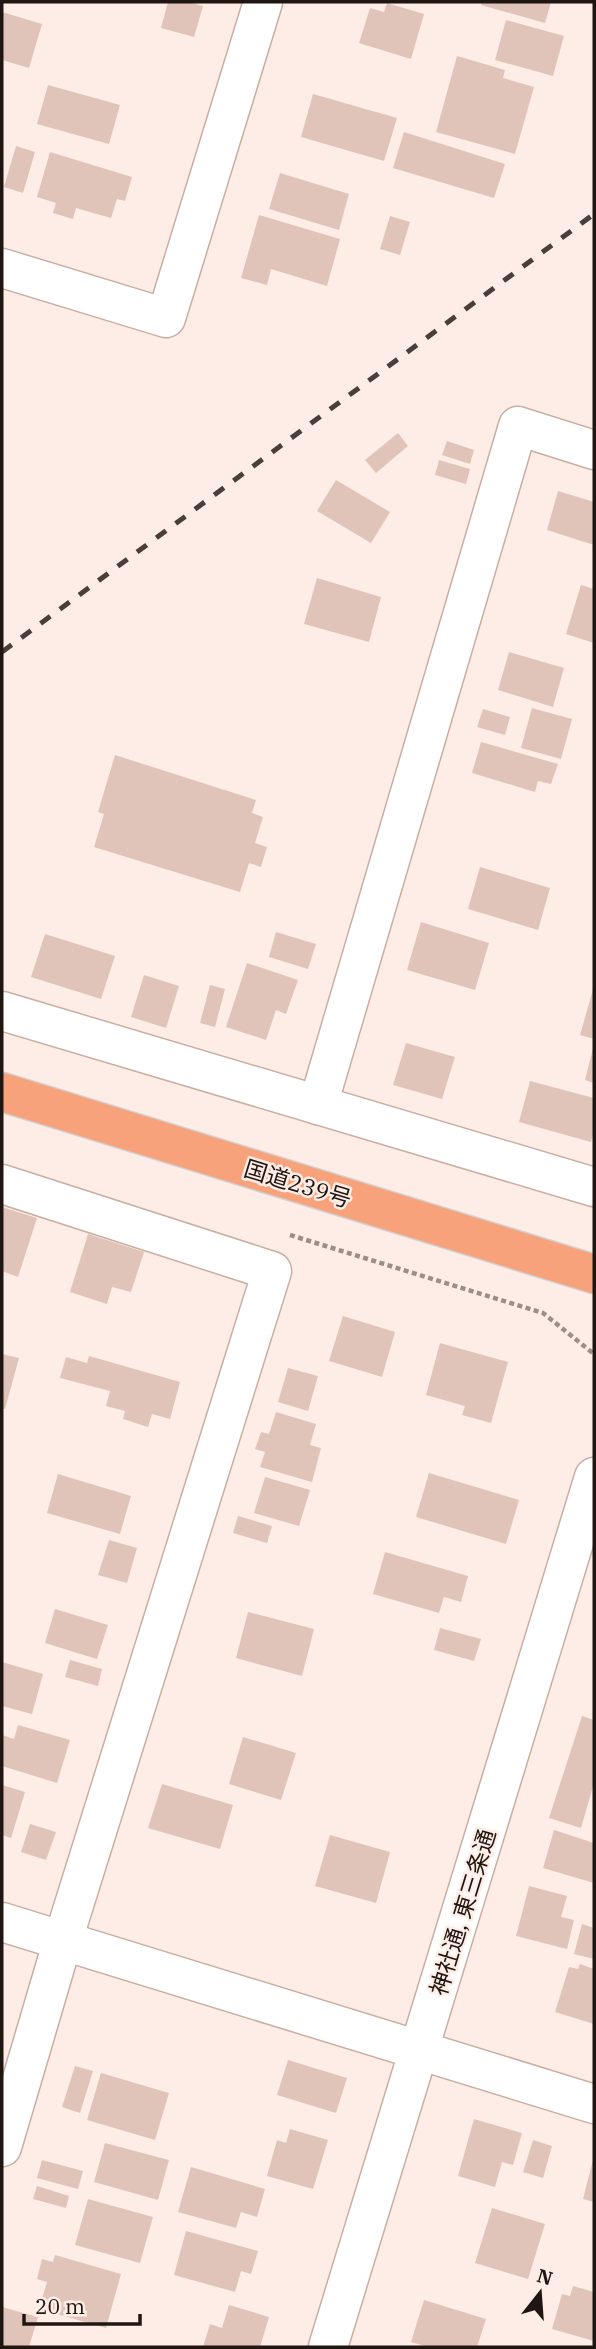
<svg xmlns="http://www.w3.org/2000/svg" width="596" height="2349" viewBox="0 0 596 2349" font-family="'IBM Plex Serif','Noto Sans JP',serif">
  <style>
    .building { fill: #e0c4b9 }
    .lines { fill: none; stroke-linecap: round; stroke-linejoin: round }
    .minor-casing { stroke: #c9aea3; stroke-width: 41 }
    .tertiary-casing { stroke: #c9aea3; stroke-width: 41 }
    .trunk-casing { stroke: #d2d0d0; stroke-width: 41 }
    .path { stroke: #9b8d88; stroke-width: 4.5; stroke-dasharray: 5 3.5; stroke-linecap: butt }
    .minor { stroke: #fff; stroke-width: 38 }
    .tertiary { stroke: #fff; stroke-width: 38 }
    .trunk { stroke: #f8a27b; stroke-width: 38 }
    .rail { stroke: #493e3a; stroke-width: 5; stroke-dasharray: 12 12; stroke-linecap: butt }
    .labels { text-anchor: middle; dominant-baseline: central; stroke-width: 5; stroke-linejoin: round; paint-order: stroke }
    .street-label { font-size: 23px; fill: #1f1612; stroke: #feede6 }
  </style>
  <rect width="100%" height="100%" fill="#feede6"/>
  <g class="building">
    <polygon points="168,2 189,2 203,6 194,37 161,28"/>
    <polygon points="482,2 551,2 545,23 481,5"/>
    <polygon points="387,3 424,14 411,59 359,43 370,8 384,12"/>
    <polygon points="2,12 42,24 29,68 2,60"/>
    <polygon points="506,20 564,36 553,76 495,60"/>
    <polygon points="457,56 505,70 503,78 534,87 515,154 436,132"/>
    <polygon points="48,85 120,105 109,144 37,124"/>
    <polygon points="313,94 397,118 384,161 301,137"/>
    <polygon points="404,132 505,164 494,198 393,168"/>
    <polygon points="16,146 35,152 23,193 4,187"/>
    <polygon points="50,152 132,177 125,201 117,199 111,218 76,208 73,219 53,213 56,203 37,197"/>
    <polygon points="280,173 349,194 339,230 269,209"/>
    <polygon points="259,215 340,239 327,286 271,269 267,285 241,278"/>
    <polygon points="390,216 410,222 400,255 380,249"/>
    <polygon points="398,433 408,446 376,473 365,460"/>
    <polygon points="447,441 474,450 470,464 442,455"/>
    <polygon points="439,460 470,469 466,484 435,475"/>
    <polygon points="336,480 390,512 371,543 317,511"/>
    <polygon points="558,491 594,502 594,545 547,530"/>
    <polygon points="317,578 381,597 369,642 304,624"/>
    <polygon points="581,585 594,589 594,643 566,634"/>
    <polygon points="509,652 564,668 553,707 498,690"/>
    <polygon points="532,708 572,719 561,759 521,748"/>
    <polygon points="483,709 510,717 505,735 477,727"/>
    <polygon points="481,742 558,764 551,784 538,781 535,792 472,773"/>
    <polygon points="115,755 256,800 252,813 263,817 255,843 267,847 261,867 249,863 240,892 94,847 104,814 98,812"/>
    <polygon points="480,867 550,888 538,930 468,909"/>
    <polygon points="421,922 489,943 475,990 407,970"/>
    <polygon points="276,932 316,944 308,969 269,957"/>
    <polygon points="45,934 115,956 101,999 31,977"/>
    <polygon points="247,963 298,980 286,1014 276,1010 266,1040 226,1027"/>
    <polygon points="144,975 179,986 166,1028 131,1017"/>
    <polygon points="210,985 225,989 215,1027 200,1023"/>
    <polygon points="594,986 594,1039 580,1035"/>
    <polygon points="406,1043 455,1057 442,1099 393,1085"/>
    <polygon points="593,1048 594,1048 594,1083 585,1080"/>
    <polygon points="530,1081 594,1098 594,1131 591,1142 519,1122"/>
    <polygon points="2,1207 37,1218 18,1277 2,1271"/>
    <polygon points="88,1234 144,1252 131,1292 112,1287 107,1304 70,1292"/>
    <polygon points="343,1316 395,1332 382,1377 329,1361"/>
    <polygon points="440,1343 508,1362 491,1423 462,1415 465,1406 426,1395"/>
    <polygon points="2,1354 19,1358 5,1409 2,1408"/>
    <polygon points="89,1356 180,1382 170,1419 152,1414 148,1427 123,1419 125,1411 106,1406 110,1391 60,1378 66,1357 87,1363"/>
    <polygon points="288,1368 318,1376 308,1411 278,1402"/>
    <polygon points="276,1412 316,1424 310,1445 321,1448 312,1482 260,1467 265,1452 255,1449 261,1432 269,1434"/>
    <polygon points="429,1473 519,1500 506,1544 416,1517"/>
    <polygon points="58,1474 131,1496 120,1534 47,1513"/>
    <polygon points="265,1477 310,1490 299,1526 254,1513"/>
    <polygon points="238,1516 272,1526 267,1543 233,1533"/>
    <polygon points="109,1540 137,1548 127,1583 98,1575"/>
    <polygon points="385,1552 468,1576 461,1602 444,1597 439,1613 373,1594"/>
    <polygon points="55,1609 108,1625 97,1659 45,1643"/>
    <polygon points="248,1612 314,1629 302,1676 236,1658"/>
    <polygon points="440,1628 481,1639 474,1661 434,1650"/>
    <polygon points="70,1660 102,1669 98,1686 65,1677"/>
    <polygon points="2,1662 43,1674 32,1714 2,1706"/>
    <polygon points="582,1716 594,1720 594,1783 581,1828 549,1818"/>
    <polygon points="18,1725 70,1740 57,1783 2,1766 2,1735 14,1739"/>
    <polygon points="243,1737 296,1753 281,1800 229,1784"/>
    <polygon points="162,1784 233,1805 220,1849 148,1828"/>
    <polygon points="2,1785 25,1792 11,1838 2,1835"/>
    <polygon points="30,1824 56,1832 46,1860 21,1852"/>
    <polygon points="554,1830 594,1843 594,1883 543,1868"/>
    <polygon points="330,1835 390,1852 376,1903 315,1886"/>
    <polygon points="529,1886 567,1896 561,1917 574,1920 567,1949 516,1936"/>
    <polygon points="582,1924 594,1928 594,1959 574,1954"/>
    <polygon points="580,1964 594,1969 594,2024 555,2012 569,1967 578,1969"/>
    <polygon points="288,2060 347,2078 336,2113 277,2095"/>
    <polygon points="75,2066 93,2071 80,2113 62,2107"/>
    <polygon points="101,2073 169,2093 155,2140 87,2120"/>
    <polygon points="474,2119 522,2133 513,2165 502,2162 495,2187 458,2176"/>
    <polygon points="290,2129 328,2140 313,2189 267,2176 277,2140 286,2143"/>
    <polygon points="533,2140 552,2146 543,2178 523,2172"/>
    <polygon points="105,2143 169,2160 158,2200 94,2182"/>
    <polygon points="42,2160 83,2171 78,2189 37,2178"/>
    <polygon points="593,2160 594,2161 594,2202 583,2199"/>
    <polygon points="191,2167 265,2189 257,2217 241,2212 236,2228 178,2212"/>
    <polygon points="37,2186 69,2196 66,2208 33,2199"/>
    <polygon points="88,2199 153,2217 140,2263 75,2245"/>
    <polygon points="492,2208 545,2224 528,2279 475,2263"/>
    <polygon points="186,2231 258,2251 251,2274 241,2271 235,2292 174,2275"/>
    <polygon points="55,2255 121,2274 106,2328 39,2309 47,2282 37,2279 42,2259 53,2262"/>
    <polygon points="573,2286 594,2292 594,2341 552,2329 562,2294 570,2296"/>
    <polygon points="424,2300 486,2319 477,2347 428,2347 411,2342"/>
    <polygon points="229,2305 269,2317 260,2347 203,2347 210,2324 222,2328"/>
    <polygon points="2,2307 38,2317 29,2347 2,2347"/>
  </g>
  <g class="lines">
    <defs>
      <g id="minor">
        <polyline points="2,268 166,318 263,2"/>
        <polyline points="2,1011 594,1187"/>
        <polyline points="318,1105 518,426 594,450"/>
        <polyline points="2,1184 272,1271 63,1940"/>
        <polyline points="2,1922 594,2104"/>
      </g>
      <g id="tertiary">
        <polyline points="2,2147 63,1940"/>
        <polyline points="328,2347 594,1477"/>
      </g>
      <polyline id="trunk" points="2,1092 594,1274"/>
    </defs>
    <use href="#minor" class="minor-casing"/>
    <use href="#tertiary" class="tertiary-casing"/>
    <use href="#trunk" class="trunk-casing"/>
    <polyline class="path" points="290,1235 543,1313 594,1354"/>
    <use href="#minor" class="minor"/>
    <use href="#tertiary" class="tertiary"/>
    <use href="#trunk" class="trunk"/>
    <polyline class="rail" points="2,652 594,214"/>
  </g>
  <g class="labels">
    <g class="street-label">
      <text transform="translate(298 1183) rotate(17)">国道239号</text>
      <text transform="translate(462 1912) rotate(-73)">神社通, 東三条通</text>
    </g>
  </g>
  <rect width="596" height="2349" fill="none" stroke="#1f1612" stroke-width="7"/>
  <g transform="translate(540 2293) rotate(17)" stroke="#feede6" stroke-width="5" paint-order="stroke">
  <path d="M0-5L12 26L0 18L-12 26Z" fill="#1f1612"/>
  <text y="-10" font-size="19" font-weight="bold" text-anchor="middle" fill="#1f1612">N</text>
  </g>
  <path d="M24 2314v10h116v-10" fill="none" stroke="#1f1612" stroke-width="3.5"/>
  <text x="35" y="2314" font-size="21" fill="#1f1612" stroke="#feede6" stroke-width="5" paint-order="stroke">20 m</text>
</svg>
